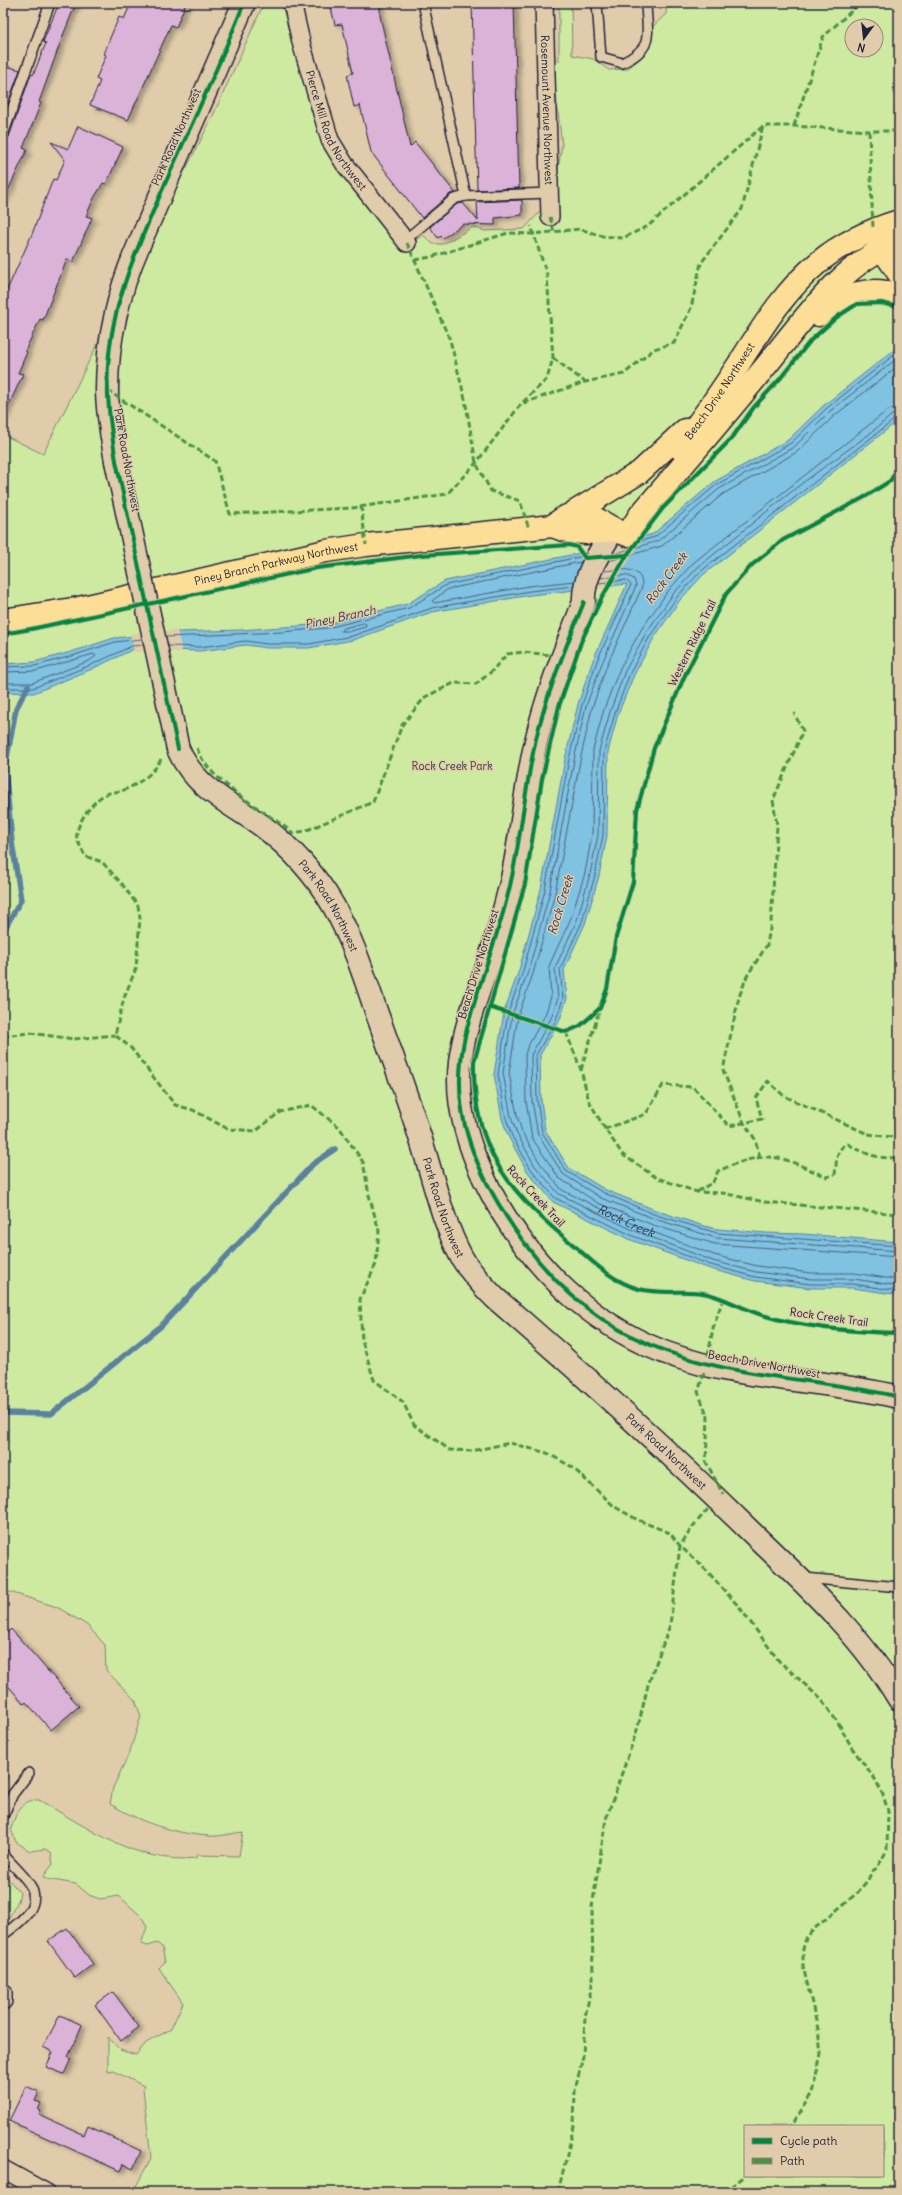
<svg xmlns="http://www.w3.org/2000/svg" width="902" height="2195" viewBox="0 0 902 2195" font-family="Delius,sans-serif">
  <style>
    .green { fill: #ceeaa1; stroke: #78866e; fill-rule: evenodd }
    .water { fill: #80c2e1; stroke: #5a829f }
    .pier { fill: #e0ccab }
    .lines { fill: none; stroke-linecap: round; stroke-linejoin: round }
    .shore { stroke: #48627d; stroke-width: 1 }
    .stream { stroke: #5a829f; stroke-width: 5.5 }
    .building { fill: #dbb2d8; stroke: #22223b; filter: url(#shadow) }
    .lane-casing { stroke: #22223b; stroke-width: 12 }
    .street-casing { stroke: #22223b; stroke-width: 20 }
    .secondary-casing { stroke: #22223b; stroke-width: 25 }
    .primary-casing { stroke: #22223b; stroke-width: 25 }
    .lane { stroke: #e0ccab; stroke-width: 9 }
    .street { stroke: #e0ccab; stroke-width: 17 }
    .secondary { stroke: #e0ccab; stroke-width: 22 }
    .primary { stroke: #fdde96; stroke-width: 22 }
    .secondary-bridge-casing { stroke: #22223b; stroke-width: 25; stroke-linecap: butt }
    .secondary-bridge { stroke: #e0ccab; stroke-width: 22 }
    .quiet { stroke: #4a9344; stroke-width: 3; stroke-dasharray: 6 3; stroke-linecap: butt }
    .cycleway-casing { stroke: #e0ccab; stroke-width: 6 }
    .cycleway { stroke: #00873e; stroke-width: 4 }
    .labels { text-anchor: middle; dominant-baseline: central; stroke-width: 3; stroke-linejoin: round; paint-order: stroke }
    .street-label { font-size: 11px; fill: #22223b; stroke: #e0ccab }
    .park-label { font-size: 11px; fill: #3c404a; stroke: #e0ccab }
    .water-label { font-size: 12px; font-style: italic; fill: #303a54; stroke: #e0ccab }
  </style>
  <defs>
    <filter id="shadow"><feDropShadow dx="4.5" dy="2.5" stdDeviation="2" flood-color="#0004"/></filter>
  </defs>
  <rect width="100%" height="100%" fill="#e0ccab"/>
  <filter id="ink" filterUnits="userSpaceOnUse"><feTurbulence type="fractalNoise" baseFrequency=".025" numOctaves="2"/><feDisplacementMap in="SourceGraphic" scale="8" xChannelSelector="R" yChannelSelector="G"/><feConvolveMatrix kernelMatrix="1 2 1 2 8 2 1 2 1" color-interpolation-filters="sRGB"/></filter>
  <g filter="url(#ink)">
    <g class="green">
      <path d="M264,3H281L311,88L348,164L407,232L417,239L423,235L433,244H443L473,227L485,231L524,229L553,198L562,145L552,60L559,61V3H571L572,55L593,59L609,70L627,69L641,58L648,31L666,14L667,3H899V2192H133L151,2158L143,2089L144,2086L114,2071L108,2072V2037L120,2050L136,2055L146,2043L171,2029L183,2003L159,1968L165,1962L162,1947L157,1943L148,1946L141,1944L147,1927L142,1917L119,1896L100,1899L89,1895L76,1884L47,1879L44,1876L53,1864L51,1852L45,1849L30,1851L16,1842L11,1829C16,1813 21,1799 39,1800C88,1828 138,1865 196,1858L197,1855L239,1856L243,1832C232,1833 220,1837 209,1836C171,1833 143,1823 110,1804L113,1788L130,1751L141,1716L135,1700L106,1670L105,1645L87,1625L57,1607L10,1592H3V441L6,436L43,454L147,244L167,199L187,167L212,118ZM852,26H876V50H852ZM745,2126H883V2176H745Z"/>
      <polygon points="3,1768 8,1777 3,1790"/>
      <polygon points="3,1873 20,1893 18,1901 9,1917 3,1918"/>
    </g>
    <polygon class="water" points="899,346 899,420 703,575 680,600 654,638 634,675 618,714 608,752 607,836 599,876 585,924 564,970 567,999 559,1022 540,1055 541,1100 545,1130 569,1168 606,1190 658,1211 704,1226 718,1229 766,1233 804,1234 899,1242 899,1295 853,1288 810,1288 755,1281 710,1269 631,1240 553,1202 527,1171 509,1138 502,1119 494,1074 504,1012 519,970 541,889 565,759 578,704 593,660 627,584 531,595 432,612 353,640 309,648 267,648 246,645 200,651 134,649 92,669 34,693 3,692 3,664 34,662 71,652 114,638 178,632 240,630 326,624 407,604 445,581 580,553 653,534 714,482 788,440 824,405"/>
    <g class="pier">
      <polygon points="646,534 611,588 571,592 582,564 578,551"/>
      <polygon points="177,630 182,652 134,652 130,634"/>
    </g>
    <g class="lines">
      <g class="shore">
        <polyline points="899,407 888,410 693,563 668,591 641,630 620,668 604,709 593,750 592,834 585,873 571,918 549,966 551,997 545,1015 527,1048 525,1055 526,1101 532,1138 559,1178 598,1203 653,1225 715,1244 899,1257"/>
        <polyline points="899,413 892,415 868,435 801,484 697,568 673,594 646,633 625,671 610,712 599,751 598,835 590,874 577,920 555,968 558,998 551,1018 531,1055 532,1101 538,1135 563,1174 601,1198 655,1219 716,1238 899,1251"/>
        <polyline points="899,418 895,419 700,572 677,597 650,636 630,673 615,713 604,752 603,835 595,875 582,922 560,969 563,999 556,1020 536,1055 537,1100 542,1132 566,1171 604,1193 656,1215 717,1233 899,1246"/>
        <polyline points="637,542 655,537 716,485 791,443 827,408 899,351"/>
        <polyline points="613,554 658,541 719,489 794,447 830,411 899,357"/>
        <polyline points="609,561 662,546 723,494 797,452 834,416 899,365"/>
        <path id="s1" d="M603,571C618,570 643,564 642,587L607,665L592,708L580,761L555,893L533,974L518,1016L509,1073L517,1115L522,1132L540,1163L562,1190L637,1226L714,1255L757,1266L811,1273H854L899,1280"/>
        <polyline points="601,578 626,575 634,579 636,586 602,663 586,706 574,760 550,891 528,972 512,1015 503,1073 511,1117 517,1134 535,1166 559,1194 635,1231 713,1261 756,1272 811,1279 854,1279 899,1286"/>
        <polyline points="574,581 529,586 434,603 432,601 448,589 581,562"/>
        <polyline points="599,583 626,580 631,585 597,661 582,705 569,759 545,890 523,971 508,1013 498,1074 506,1118 512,1136 531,1169 555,1198 633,1236 711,1265 755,1277 810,1284 853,1284 899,1291"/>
        <polygon points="364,623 366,624 365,627 351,631 341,631 342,629"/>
        <polyline points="166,637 282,632 327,628 409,608 446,585 584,556"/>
        <polyline points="168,646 200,647 246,641 267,644 309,644 352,636 432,608 530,591 573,586"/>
        <polyline points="3,667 35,666 72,656 115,642 142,639"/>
        <polyline points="3,672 36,671 93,654 96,656 89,661 32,683 3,683"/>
        <polyline points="3,688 33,688 91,665 132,646 143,645"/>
      </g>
      <g class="stream">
        <polyline points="3,932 21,900 12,842 5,768 16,709 28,686"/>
        <polyline points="3,1413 51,1414 160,1327 313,1164 335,1149"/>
      </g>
    </g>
    <g class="building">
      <polygon points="59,3 76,3 62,38 39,102 41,103 23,148 27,150 3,201 3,141 9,137 31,74 33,75 46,43 43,42"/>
      <polygon points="131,3 186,3 176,27 171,25 128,120 90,105 100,81 96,79 106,55 104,54 110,38 119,17 124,19"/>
      <polygon points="330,3 380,3 380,16 410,147 415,142 455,193 450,194 422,218 371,152 360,105 354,107 347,75 353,73 342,24 335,25"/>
      <polygon points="472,3 514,3 519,188 477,190"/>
      <polygon points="6,66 20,70 3,117 3,74"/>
      <polygon points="78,126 123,147 106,184 103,183 94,198 86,216 92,218 73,262 67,259 43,320 40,319 25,351 27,352 18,373 23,374 3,418 3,299 32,234 53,179 56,180 65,160 51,142 68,149"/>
      <polygon points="522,200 522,215 495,218 495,225 463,224 443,238 441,236 438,238 430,227 457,204 463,203 478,221 477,202"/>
      <polygon points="11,1629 79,1706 51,1730 26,1702 24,1704 3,1680 3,1637"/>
      <polygon points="67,1928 93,1964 75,1978 48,1941"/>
      <polygon points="113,1992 139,2027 121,2041 95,2005"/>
      <polygon points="60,2015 82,2025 68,2057 71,2059 64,2074 46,2067 53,2052 43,2047"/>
      <polygon points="26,2086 39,2092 35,2101 41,2103 38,2110 41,2111 39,2115 84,2135 88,2126 141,2151 133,2169 123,2164 120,2171 9,2121"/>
    </g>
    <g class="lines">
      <defs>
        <g id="lane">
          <polyline points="423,3 466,196"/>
          <path d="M597,3L601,57L622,63C655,47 647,36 646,3"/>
          <polyline points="3,135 50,3"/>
          <polyline points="405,240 454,199 466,196 549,193"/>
          <polyline points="805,1578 899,1587"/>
          <polyline points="3,1816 13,1794 29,1773"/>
          <path d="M3,1854C11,1864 24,1875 30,1885C43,1907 18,1924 3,1935"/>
        </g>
        <g id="street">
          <path id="s2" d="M292,3L302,46L330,140L344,163L407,243"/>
          <path id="s3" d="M544,3L550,217"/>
          <polyline points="3,1992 3,2001"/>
          <polyline points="3,2169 45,2192"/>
        </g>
        <g id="secondary">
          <path d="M116,461C112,438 107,413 107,389C107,341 119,290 138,247L244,3"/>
          <path d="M613,530C601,550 582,578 584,602C567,646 548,690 537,737C525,785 522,834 511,883C504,911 496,940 487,967C476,998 464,1030 460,1062C451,1139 504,1229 557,1282C583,1308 613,1329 647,1345C725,1381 816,1377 899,1397"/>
          <path id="s4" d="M178,749C194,787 229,803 261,825C289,846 315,874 333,905C352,938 364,975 376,1011C391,1053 407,1095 420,1137C433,1177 442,1221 462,1258C471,1273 483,1286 495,1298C582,1373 667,1450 749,1530C803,1582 861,1634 899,1699"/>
        </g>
        <g id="primary">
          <polyline points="876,236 882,249 899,274"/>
          <path d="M819,315C843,294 868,285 899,295"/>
          <path id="s5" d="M679,448C701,421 721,391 740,362C763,326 786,289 819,262C843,242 870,230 899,221"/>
          <polyline points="573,513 640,472 685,430"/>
          <path d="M553,526C582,498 598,524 627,535L640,515C679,470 718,424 756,378C795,332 839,262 899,242"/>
          <path id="s6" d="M3,620L79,608L326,551L366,545L553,526C572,535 592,534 613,530"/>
        </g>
      </defs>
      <use href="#lane" class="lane-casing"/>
      <use href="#street" class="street-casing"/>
      <use href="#secondary" class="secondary-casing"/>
      <use href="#primary" class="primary-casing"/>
      <use href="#lane" class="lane"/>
      <use href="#street" class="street"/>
      <use href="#secondary" class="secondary"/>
      <use href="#primary" class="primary"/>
      <defs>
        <polyline id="secondary-bridge" points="116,461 178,749"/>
      </defs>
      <use href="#secondary-bridge" class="secondary-bridge-casing"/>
      <use href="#secondary-bridge" class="secondary-bridge"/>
      <g class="quiet">
        <polyline points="794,126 823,37 860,3"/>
        <polyline points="869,131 873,229"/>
        <polyline points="550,217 554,232"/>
        <polyline points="407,243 450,340 465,399 476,463 491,491 520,501 529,529"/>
        <polyline points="415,260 431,257 508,233 533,234 580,229 602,236 623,238 648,226 763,126 794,126 869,131 899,131"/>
        <polyline points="553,358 585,382"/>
        <polyline points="107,390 215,461 230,514 352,508 447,494 476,463 521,404 585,382 624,374 654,349 674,343 691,308 701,263 742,209 763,126"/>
        <polyline points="523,402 547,379 553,358 547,275 531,226"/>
        <polyline points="361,506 366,545"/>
        <path d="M197,748C207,781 266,811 293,833L305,831L373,802L402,725L425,697L454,683L476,684L491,672L507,654L523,652L550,655"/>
        <path d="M161,759C155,773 136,786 121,791C117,792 111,792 106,794C94,799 74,825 77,839C79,844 82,850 85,856L102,862L122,884L138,906L140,918L136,968L124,998L115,1035L131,1048L175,1105L193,1110L228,1129L256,1131L280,1112L311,1105L339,1127L363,1162L369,1195L379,1231L376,1264L360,1299L362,1341L374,1380L403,1402L414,1425L450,1450L471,1451L510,1443L547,1453L572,1467L615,1507L638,1520L670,1533L680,1546L708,1572L740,1608L779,1661L822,1700L840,1726L852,1748L875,1779L883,1795L888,1811L887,1850L877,1868L872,1871L868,1880L857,1893L814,1929L806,1938L803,1949V1966L818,2029L821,2054L812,2093L791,2126"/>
        <polyline points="566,1032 581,1070 589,1101 605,1129 623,1155 657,1178 697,1192 722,1193 765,1202 899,1214"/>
        <polyline points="3,1036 30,1033 74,1039 115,1035"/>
        <polyline points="581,1070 599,1011"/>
        <polyline points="605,1129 646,1114 663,1085 693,1087 729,1126 762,1119 756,1098 768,1081 784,1096 868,1134 899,1138"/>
        <polyline points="760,1157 755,1139 744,1123 723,1070 739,997 747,976 767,945 771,923 777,825 773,800 803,731 794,713"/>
        <path d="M697,1192L713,1182L718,1171C737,1163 757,1154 778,1158C794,1161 811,1171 827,1177L835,1174C837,1162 835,1148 848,1144C865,1154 879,1160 899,1157"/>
        <polyline points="708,1356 713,1328 723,1299"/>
        <polyline points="704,1373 698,1392 708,1417 706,1462 723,1494"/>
        <polyline points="558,2192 574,2126 575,2091 583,2056 585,2017 593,1980 592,1907 606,1819 638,1727 648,1685 670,1625 680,1546 694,1525 708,1509"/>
        <polyline points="724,2192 745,2176"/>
      </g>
      <defs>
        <g id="cycleway">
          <path d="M899,307L881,303L857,304L837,317L811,340L779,380L754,407L732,438L663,508L627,555L601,599L581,642L559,706L542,779L525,884L474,1062C472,1152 511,1194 577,1248C596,1265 614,1282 639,1289C662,1295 686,1289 708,1294C727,1299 743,1309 762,1315C805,1328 854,1332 899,1333"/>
          <path d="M584,602C566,647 547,692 536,739C524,790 521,843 508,894C496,944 475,991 464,1041C452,1102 467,1150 498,1203C558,1305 631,1353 747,1372C798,1381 849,1385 899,1397"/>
          <polyline points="3,634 31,629 317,568 422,555 569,545 577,547 585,558 627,555"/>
          <path d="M178,749L116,461C111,429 106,398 108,365C112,301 139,244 164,186C191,125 220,65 244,3"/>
          <polyline points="489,1007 566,1032 580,1026 600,1008 607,989 616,937 633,882 637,810 654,748 685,675 726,594 752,565 783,540 863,498 890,481 899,467"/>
        </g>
      </defs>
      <use href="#cycleway" class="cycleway-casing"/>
      <use href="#cycleway" class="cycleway"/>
    </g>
  </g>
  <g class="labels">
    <g class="street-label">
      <text stroke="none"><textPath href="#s3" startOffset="107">Rosemount Avenue Northwest</textPath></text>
      <text stroke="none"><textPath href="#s2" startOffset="136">Pierce Mill Road Northwest</textPath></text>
      <text transform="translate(176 137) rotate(-66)">Park Road Northwest</text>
      <text stroke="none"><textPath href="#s5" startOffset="70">Beach Drive Northwest</textPath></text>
      <text transform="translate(127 460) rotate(80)">Park Road Northwest</text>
      <text stroke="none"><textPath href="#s6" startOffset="279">Piney Branch Parkway Northwest</textPath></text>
      <text transform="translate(692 643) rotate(-64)">Western Ridge Trail</text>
      <text stroke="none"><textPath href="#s4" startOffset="221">Park Road Northwest</textPath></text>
      <text transform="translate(478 964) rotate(-73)">Beach Drive Northwest</text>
      <text transform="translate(536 1196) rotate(47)">Rock Creek Trail</text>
      <text stroke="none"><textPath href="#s4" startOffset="545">Park Road Northwest</textPath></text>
      <text transform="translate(829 1317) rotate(8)">Rock Creek Trail</text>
      <text transform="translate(764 1364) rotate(10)">Beach Drive Northwest</text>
      <text stroke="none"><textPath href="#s4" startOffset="881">Park Road Northwest</textPath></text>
    </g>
    <g class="park-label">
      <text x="452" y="766">Rock Creek Park</text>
    </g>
    <g class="water-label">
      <text transform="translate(666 578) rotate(-53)">Rock Creek</text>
      <text transform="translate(340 617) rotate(-12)">Piney Branch</text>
      <text transform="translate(560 905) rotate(-73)">Rock Creek</text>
      <text stroke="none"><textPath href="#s1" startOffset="758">Rock Creek</textPath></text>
    </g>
  </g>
  <rect width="902" height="2195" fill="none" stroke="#e0ccab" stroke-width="16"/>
  <rect x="8" y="8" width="886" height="2179" fill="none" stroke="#22223b" stroke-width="1.5" filter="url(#ink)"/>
  <rect x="744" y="2125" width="140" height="52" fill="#e0ccab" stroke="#94887e"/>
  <rect x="752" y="2138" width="20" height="6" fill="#00873e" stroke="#94887e"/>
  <text x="780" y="2145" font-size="12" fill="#22223b">Cycle path</text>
  <rect x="752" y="2158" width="20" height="6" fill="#4a9344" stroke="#94887e"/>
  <text x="780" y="2165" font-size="12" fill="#22223b">Path</text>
  <g transform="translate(864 38) rotate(195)"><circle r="19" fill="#e0ccab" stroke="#94887e"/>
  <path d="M0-3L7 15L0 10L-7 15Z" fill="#22223b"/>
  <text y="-6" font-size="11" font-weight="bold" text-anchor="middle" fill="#22223b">N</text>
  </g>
</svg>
